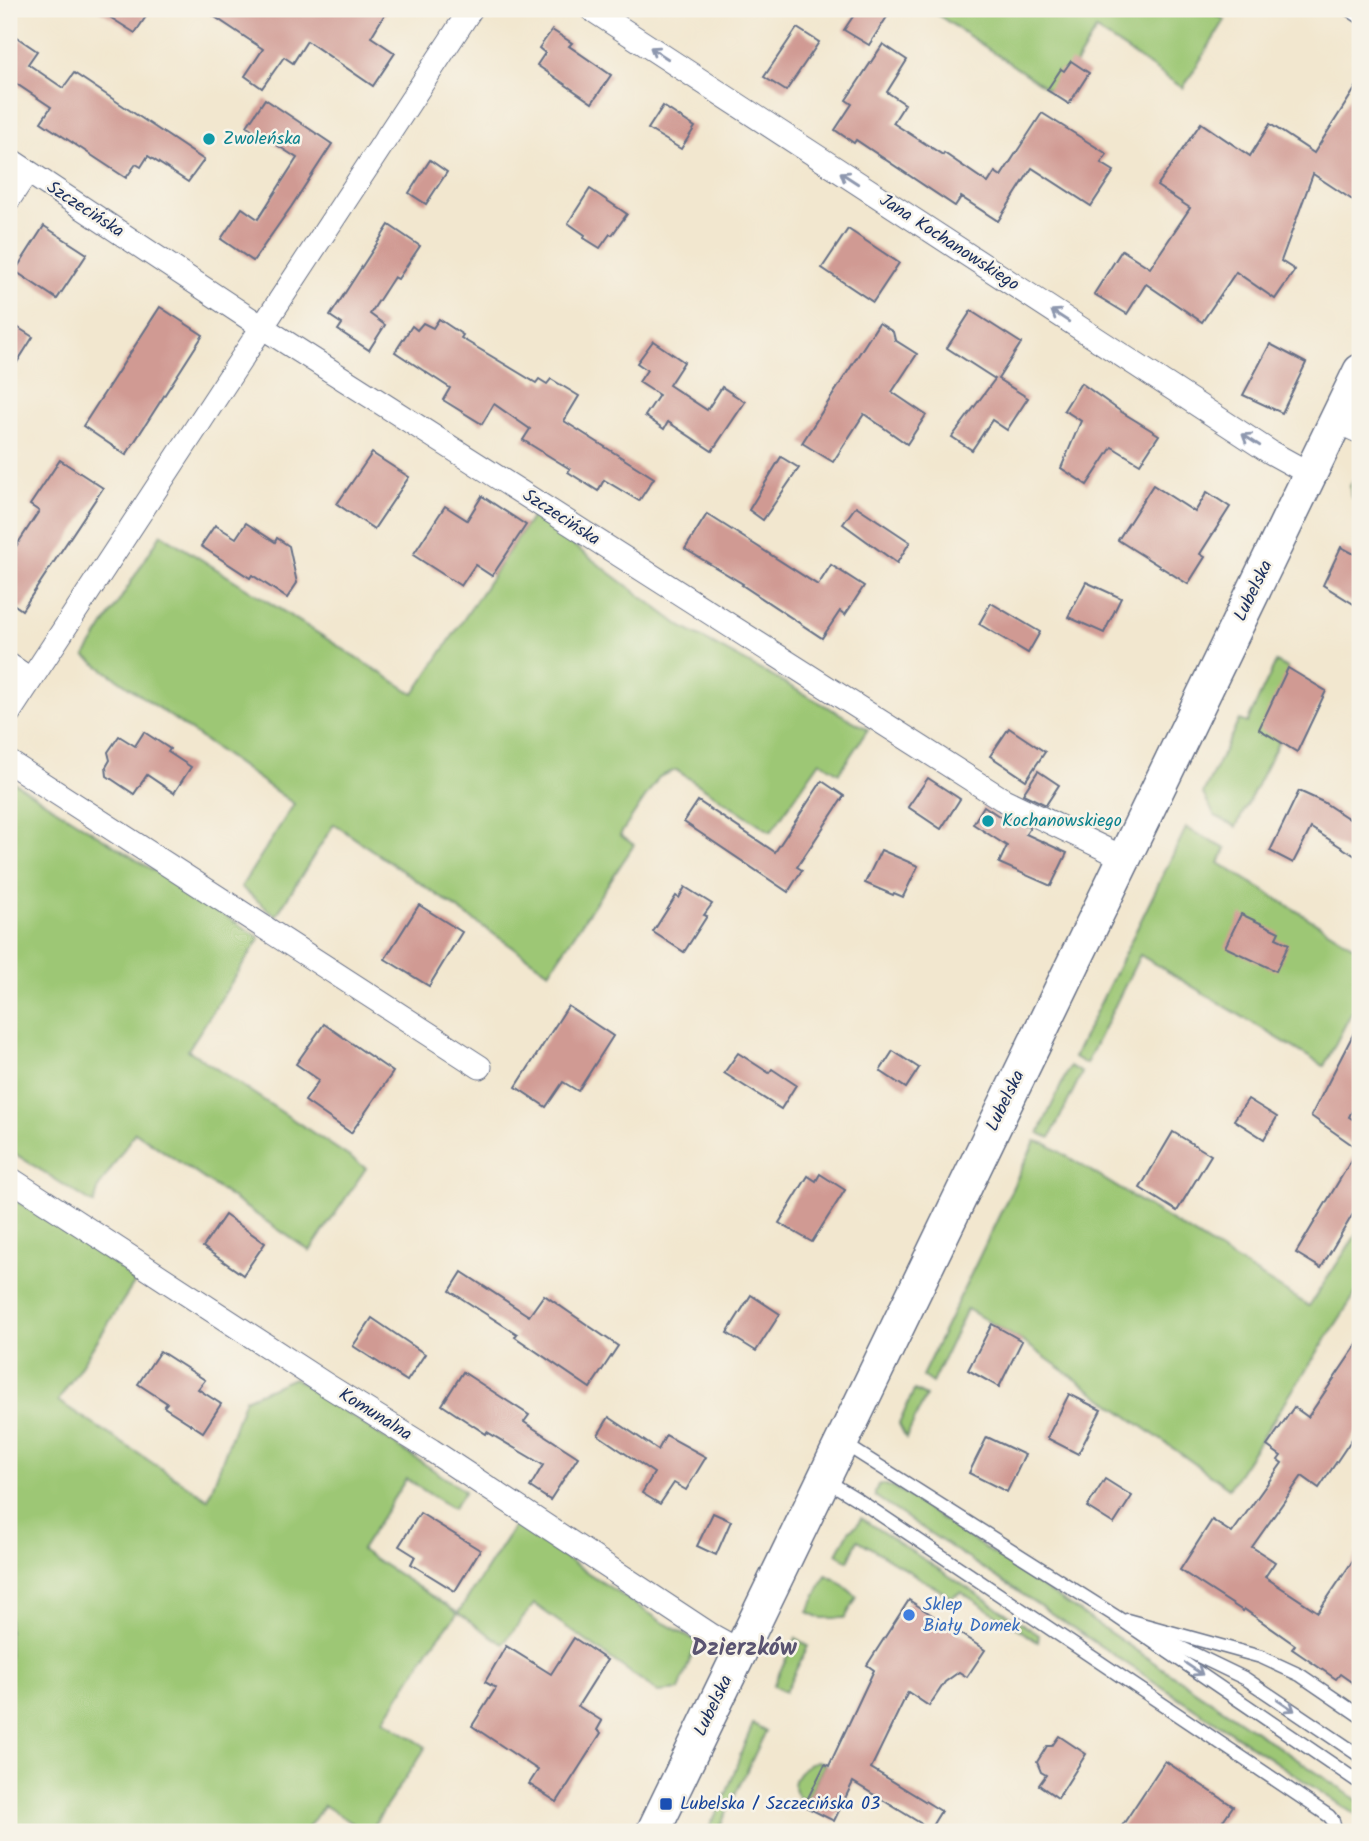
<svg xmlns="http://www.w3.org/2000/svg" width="1369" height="1841" viewBox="0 0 1369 1841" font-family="Kalam,sans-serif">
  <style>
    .green { fill: #9dc774; stroke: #5c7b69; stroke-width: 2 }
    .building { fill: #d09a93 }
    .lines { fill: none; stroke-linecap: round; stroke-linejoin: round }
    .service-casing { stroke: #666f86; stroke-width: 15 }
    .minor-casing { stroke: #666f86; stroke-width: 25 }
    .secondary-casing { stroke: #666f86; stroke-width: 36 }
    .service { stroke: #fff; stroke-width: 12 }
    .minor { stroke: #fff; stroke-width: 23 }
    .secondary { stroke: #fff; stroke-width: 33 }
    .oneway { stroke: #8d97ae }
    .culture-dot { fill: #0f9aa8; stroke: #f7f3e8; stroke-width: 2.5 }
    .shop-dot { fill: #3f7fe0; stroke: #f7f3e8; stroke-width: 2.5 }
    .transit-dot { fill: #1a4fb4; stroke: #f7f3e8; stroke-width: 2.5 }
    .labels { text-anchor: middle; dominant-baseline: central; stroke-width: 5; stroke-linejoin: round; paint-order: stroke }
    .culture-label { font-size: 18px; fill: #0d838f; stroke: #f7f3e8; text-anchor: start }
    .street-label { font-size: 18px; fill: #1b2f5e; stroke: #f7f3e8 }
    .shop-label { font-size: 18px; fill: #366cbe; stroke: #f7f3e8; text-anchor: start }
    .transit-label { font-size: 18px; fill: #164399; stroke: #f7f3e8; text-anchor: start }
    .district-label { font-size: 24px; font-weight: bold; fill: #5a5471; stroke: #f7f3e8 }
  </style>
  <rect width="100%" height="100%" fill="#f7f3e8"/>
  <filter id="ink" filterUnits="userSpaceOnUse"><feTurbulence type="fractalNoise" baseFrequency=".0143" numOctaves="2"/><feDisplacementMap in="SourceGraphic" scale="14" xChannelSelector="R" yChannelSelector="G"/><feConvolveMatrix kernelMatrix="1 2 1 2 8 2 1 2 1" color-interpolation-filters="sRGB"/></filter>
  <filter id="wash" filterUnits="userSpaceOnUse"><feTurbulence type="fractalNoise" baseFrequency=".00686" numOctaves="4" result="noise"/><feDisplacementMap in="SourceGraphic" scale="28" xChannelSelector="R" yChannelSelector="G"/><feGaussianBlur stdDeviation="1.57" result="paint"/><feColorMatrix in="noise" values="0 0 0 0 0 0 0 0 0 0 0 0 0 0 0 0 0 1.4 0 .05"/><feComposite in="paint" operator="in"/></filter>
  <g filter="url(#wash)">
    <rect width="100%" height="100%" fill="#f2e7cf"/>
    <g class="green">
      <polygon points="929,9 1207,9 1225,20 1183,88 1096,30 1057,95"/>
      <polygon points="1360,472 1360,503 1351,497 1350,486"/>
      <polygon points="533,515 682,627 868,729 839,773 820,761 771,832 676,770 659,777 620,835 634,845 549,972 334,824 276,916 241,887 294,804 85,656 161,534 414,694"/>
      <polygon points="1276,662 1288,668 1279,741 1236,827 1215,816 1203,794 1239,720 1247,723"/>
      <polygon points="9,779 260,938 188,1050 366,1168 310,1251 135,1132 99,1187 94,1204 9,1150"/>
      <polygon points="1186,828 1226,849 1219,863 1360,950 1360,996 1324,1066 1140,955 1086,1064 1074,1057"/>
      <polygon points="1070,1066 1082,1073 1050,1138 1039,1133"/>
      <polygon points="1035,1141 1047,1144 1309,1306 1360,1229 1360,1287 1229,1488 1022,1341 967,1309 932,1383 922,1376"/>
      <polygon points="9,1196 137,1279 58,1401 208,1499 245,1399 294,1378 465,1491 453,1509 406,1479 361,1550 458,1613 515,1525 664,1623 697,1641 679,1690 658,1692 534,1604 503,1644 458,1613 430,1648 384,1720 426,1747 369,1832 366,1832 324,1805 305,1832 9,1832"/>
      <polygon points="914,1390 926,1396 906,1438 899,1424"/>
      <polygon points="883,1484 899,1490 1360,1802 1360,1818 889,1506 875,1496 875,1492 878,1485"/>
      <polygon points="861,1518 1039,1635 1038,1642 961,1592 951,1597 858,1540 848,1561 837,1554 849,1531 857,1525"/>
      <polygon points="826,1575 838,1581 857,1597 845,1618 821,1618 808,1612"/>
      <polygon points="796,1638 808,1646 785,1692 773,1686"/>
      <polygon points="753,1724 766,1731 718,1830 720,1832 707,1832 727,1792 744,1745"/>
      <path d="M817,1761L825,1764L806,1802C783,1791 797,1766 817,1761Z"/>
    </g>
    <g id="blocks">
      <g class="building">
        <polygon points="97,9 151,9 135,33"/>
        <polygon points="203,9 388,9 371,37 395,53 373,86 307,41 293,63 284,57 262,88 245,76 263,49"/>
        <polygon points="858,9 892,9 869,45 844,30"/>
        <polygon points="797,28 819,42 786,91 764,77"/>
        <polygon points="552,30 572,43 569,46 611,75 592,103 537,65 545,53 539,48"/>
        <polygon points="9,32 37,51 28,64 63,88 74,73 204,160 188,182 148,156 141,167 136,164 126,178 41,122 51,107 15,83 9,93"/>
        <polygon points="883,44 907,60 887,92 905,104 893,123 943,155 944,153 988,183 995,172 1001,176 1042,113 1107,154 1101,163 1114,171 1091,206 1032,168 998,221 961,197 955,206 856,140 854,143 835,130 852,104 846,100"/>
        <polygon points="1071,61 1089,73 1069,104 1047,90 1061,69 1064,71"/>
        <polygon points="1360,81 1360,205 1313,174 1281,261 1295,270 1275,299 1236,272 1202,322 1146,284 1127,314 1094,294 1122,250 1150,268 1190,208 1157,186 1201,123 1250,156 1270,124 1314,153"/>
        <polygon points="265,99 332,144 291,207 253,261 221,239 242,208 258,219 297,158 247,126"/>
        <polygon points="663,106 695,127 681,149 648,129"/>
        <polygon points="430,160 447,172 426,204 409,193"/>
        <polygon points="590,189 627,214 612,235 610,234 600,248 584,238 585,235 568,223"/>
        <polygon points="389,225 420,246 398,279 394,277 370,314 385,325 369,350 338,330 342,324 330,316"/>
        <polygon points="44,226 87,254 57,299 15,271"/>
        <polygon points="848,229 899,263 873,302 822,268"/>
        <polygon points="160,307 203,335 126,455 83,426"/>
        <polygon points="971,311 1021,343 998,379 1028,398 1007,430 992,420 972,450 952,437 995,379 947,348"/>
        <polygon points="439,319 463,335 461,338 536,383 539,379 547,384 551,379 579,396 564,421 654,478 639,501 604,480 598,491 568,472 570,469 523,440 530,429 494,404 482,424 443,400 450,388 395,352 412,326 417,330 423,323 433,328"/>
        <polygon points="9,322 33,337 9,375"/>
        <polygon points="879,323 893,332 895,340 917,354 892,392 926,415 907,444 864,414 833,462 802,443"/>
        <polygon points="653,341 684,362 669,385 707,410 722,387 745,402 712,451 668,422 664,429 645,416 659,395 639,382 647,370 637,363"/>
        <polygon points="1270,344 1306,363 1282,413 1243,395"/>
        <polygon points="1081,383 1120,411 1159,435 1140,464 1112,447 1087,485 1061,468 1081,421 1064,410"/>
        <polygon points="372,453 409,477 374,529 337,504"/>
        <polygon points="781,457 799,468 763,520 749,510"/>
        <polygon points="60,460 103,488 22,610 9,601 9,557 39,511 30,505"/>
        <polygon points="1153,485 1195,512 1207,492 1230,507 1200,554 1205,557 1188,584 1118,540"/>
        <polygon points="482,496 526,525 492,576 475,565 461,586 413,555 445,506 467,520"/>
        <polygon points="856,506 910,542 897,563 843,524"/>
        <polygon points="707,514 818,585 831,565 864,586 845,615 840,611 822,638 742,585 743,584 685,549"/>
        <polygon points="246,523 275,542 277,538 289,546 297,583 287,598 252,575 250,578 201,546 215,525 236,538"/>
        <polygon points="1341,547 1360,557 1360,608 1323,585"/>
        <polygon points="1086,582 1121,598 1104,633 1068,617"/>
        <polygon points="991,603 1040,632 1028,653 979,624"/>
        <polygon points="1288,668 1326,691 1297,752 1259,729"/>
        <polygon points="1009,728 1045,752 1026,780 990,756"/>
        <polygon points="144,732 170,749 168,752 191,767 174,793 147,775 134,794 107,776 106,767 110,760 108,752 119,736 135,746"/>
        <polygon points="1038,771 1059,785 1046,805 1023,794"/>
        <polygon points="928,778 960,799 941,829 908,807"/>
        <polygon points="822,781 844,796 797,867 802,870 788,892 684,822 698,801 775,852"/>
        <polygon points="1299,791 1323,802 1360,826 1360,859 1311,828 1293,863 1270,851"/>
        <polygon points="984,806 1005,820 1007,817 1030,828 1026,834 1067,853 1051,886 999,863 1007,846 973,824"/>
        <polygon points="881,850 918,866 903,897 894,893 893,895 865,883"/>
        <polygon points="685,887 712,904 704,915 707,916 684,952 653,932 676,896 679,898"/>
        <polygon points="419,905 462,932 429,986 385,959"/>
        <polygon points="1241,914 1279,932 1276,938 1289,944 1276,971 1225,947"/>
        <polygon points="568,1006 613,1036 578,1091 563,1082 546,1107 516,1087"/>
        <polygon points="1360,1021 1360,1095 1349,1117 1360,1124 1360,1202 1321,1268 1296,1253 1358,1149 1311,1116"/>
        <polygon points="324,1024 393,1072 351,1133 305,1101 319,1080 296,1064"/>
        <polygon points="893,1051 919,1068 906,1088 880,1071"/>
        <polygon points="738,1053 769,1073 772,1069 796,1085 781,1109 724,1073"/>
        <polygon points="1248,1099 1277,1117 1264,1139 1234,1120"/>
        <polygon points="1173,1132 1211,1155 1177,1211 1140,1188"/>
        <polygon points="820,1174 845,1190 812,1242 779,1223 808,1176 816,1181"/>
        <polygon points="225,1215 265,1243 243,1275 203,1247"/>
        <polygon points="462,1272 529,1316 544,1295 618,1346 590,1388 515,1337 517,1334 450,1291"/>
        <polygon points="751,1295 780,1314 756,1351 727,1333"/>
        <polygon points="372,1318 425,1354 407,1381 353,1346"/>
        <polygon points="992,1324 1022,1341 999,1387 968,1370"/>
        <polygon points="1360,1340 1360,1427 1319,1488 1302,1476 1252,1547 1275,1562 1265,1577 1318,1612 1360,1550 1360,1688 1340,1674 1336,1679 1292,1649 1295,1645 1244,1609 1243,1611 1180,1570 1212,1520 1232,1533 1282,1463 1278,1460 1281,1456 1267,1446 1294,1407 1308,1417"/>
        <polygon points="160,1351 205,1380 198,1389 221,1404 203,1432 164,1407 167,1403 138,1384"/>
        <polygon points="463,1372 529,1415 524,1422 578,1457 550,1500 530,1487 543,1465 487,1432 486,1434 442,1405"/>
        <polygon points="1069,1394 1101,1410 1078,1454 1047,1438"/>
        <polygon points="609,1417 658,1450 666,1435 706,1457 686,1490 674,1483 660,1504 642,1493 654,1473 598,1435"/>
        <polygon points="987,1437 1025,1455 1007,1492 969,1473"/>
        <polygon points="1105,1479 1132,1496 1114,1524 1087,1507"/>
        <polygon points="420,1513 480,1550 455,1591 411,1564 415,1556 399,1546"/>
        <polygon points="713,1513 731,1521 716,1555 697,1546"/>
        <polygon points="909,1600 985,1650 967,1677 959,1672 945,1682 929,1706 908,1692 871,1768 941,1811 930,1829 853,1782 834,1821 804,1806 825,1764 829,1766 874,1670 867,1665"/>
        <polygon points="574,1638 607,1660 578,1706 602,1721 597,1730 601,1733 557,1802 529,1784 538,1770 472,1726 496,1688 485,1682 506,1646 551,1674"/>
        <polygon points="1059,1736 1086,1754 1058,1798 1039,1785 1046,1775 1041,1772 1037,1762 1047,1746 1052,1746"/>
        <polygon points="1165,1761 1233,1806 1215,1832 1118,1832"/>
      </g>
    </g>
  </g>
  <g filter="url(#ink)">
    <use href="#blocks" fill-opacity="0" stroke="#666f86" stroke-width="2"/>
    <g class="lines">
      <defs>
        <g id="service">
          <polyline points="1348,9 1360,17"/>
          <polyline points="843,1443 1117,1617 1360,1783"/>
          <polyline points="824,1479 857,1499 1329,1816 1333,1821 1336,1832"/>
          <polyline points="1127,1620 1261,1657 1300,1675 1360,1716"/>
          <polyline points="1155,1635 1246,1679 1360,1756"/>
        </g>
        <g id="minor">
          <polyline points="591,9 1270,452 1310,474"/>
          <polyline points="9,159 262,327 1002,799 1124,858"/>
          <polyline points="9,199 27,172"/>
          <polyline points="1336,421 1360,432"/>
          <polyline points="9,665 30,679"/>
          <polyline points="9,713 471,9"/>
          <polyline points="9,762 480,1067"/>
          <polyline points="9,1178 325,1384 431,1450 711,1635 740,1651"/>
        </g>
        <polyline id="secondary" points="653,1832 1360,371"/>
      </defs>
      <use href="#service" class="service-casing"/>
      <use href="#minor" class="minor-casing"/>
      <use href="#secondary" class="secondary-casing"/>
      <use href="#service" class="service"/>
      <use href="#minor" class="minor"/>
      <use href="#secondary" class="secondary"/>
    </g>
    <defs><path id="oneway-shaft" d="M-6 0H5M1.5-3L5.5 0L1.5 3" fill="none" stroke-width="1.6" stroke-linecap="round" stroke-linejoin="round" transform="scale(1.75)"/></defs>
    <g class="oneway">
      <use href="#oneway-shaft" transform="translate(659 53) rotate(-147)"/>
      <use href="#oneway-shaft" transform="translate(849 178) rotate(-147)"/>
      <use href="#oneway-shaft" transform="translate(1060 316) rotate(-147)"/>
      <use href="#oneway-shaft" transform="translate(1251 440) rotate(-147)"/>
      <use href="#oneway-shaft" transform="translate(1194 1669) rotate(34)"/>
      <use href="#oneway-shaft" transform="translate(1286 1705) rotate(34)"/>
    </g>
  </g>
  <g class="culture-dot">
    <circle cx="209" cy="139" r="7"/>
    <circle cx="988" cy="821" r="7"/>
  </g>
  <circle class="shop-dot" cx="909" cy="1615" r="7"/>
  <rect class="transit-dot" x="659" y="1797" width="14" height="14" rx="3.5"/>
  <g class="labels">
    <g class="culture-label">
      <text x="223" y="139">Zwoleńska</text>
      <text x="1002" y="821">Kochanowskiego</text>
    </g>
    <g class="street-label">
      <text transform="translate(85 210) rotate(33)">Szczecińska</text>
      <text transform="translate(949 243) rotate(33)">Jana Kochanowskiego</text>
      <text transform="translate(561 518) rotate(33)">Szczecińska</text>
      <text transform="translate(1254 591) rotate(-64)">Lubelska</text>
      <text transform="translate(1006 1101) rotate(-64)">Lubelska</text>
      <text transform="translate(375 1415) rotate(32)">Komunalna</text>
      <text transform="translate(714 1706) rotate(-64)">Lubelska</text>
    </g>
    <g class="shop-label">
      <text x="923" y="1605">Sklep<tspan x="923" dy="21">Biały Domek</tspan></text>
    </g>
    <g class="transit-label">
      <text x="680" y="1804">Lubelska / Szczecińska 03</text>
    </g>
    <g class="district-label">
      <text x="744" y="1648">Dzierzków</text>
    </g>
  </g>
  <rect width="1369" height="1841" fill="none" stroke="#f7f3e8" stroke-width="35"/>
</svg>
